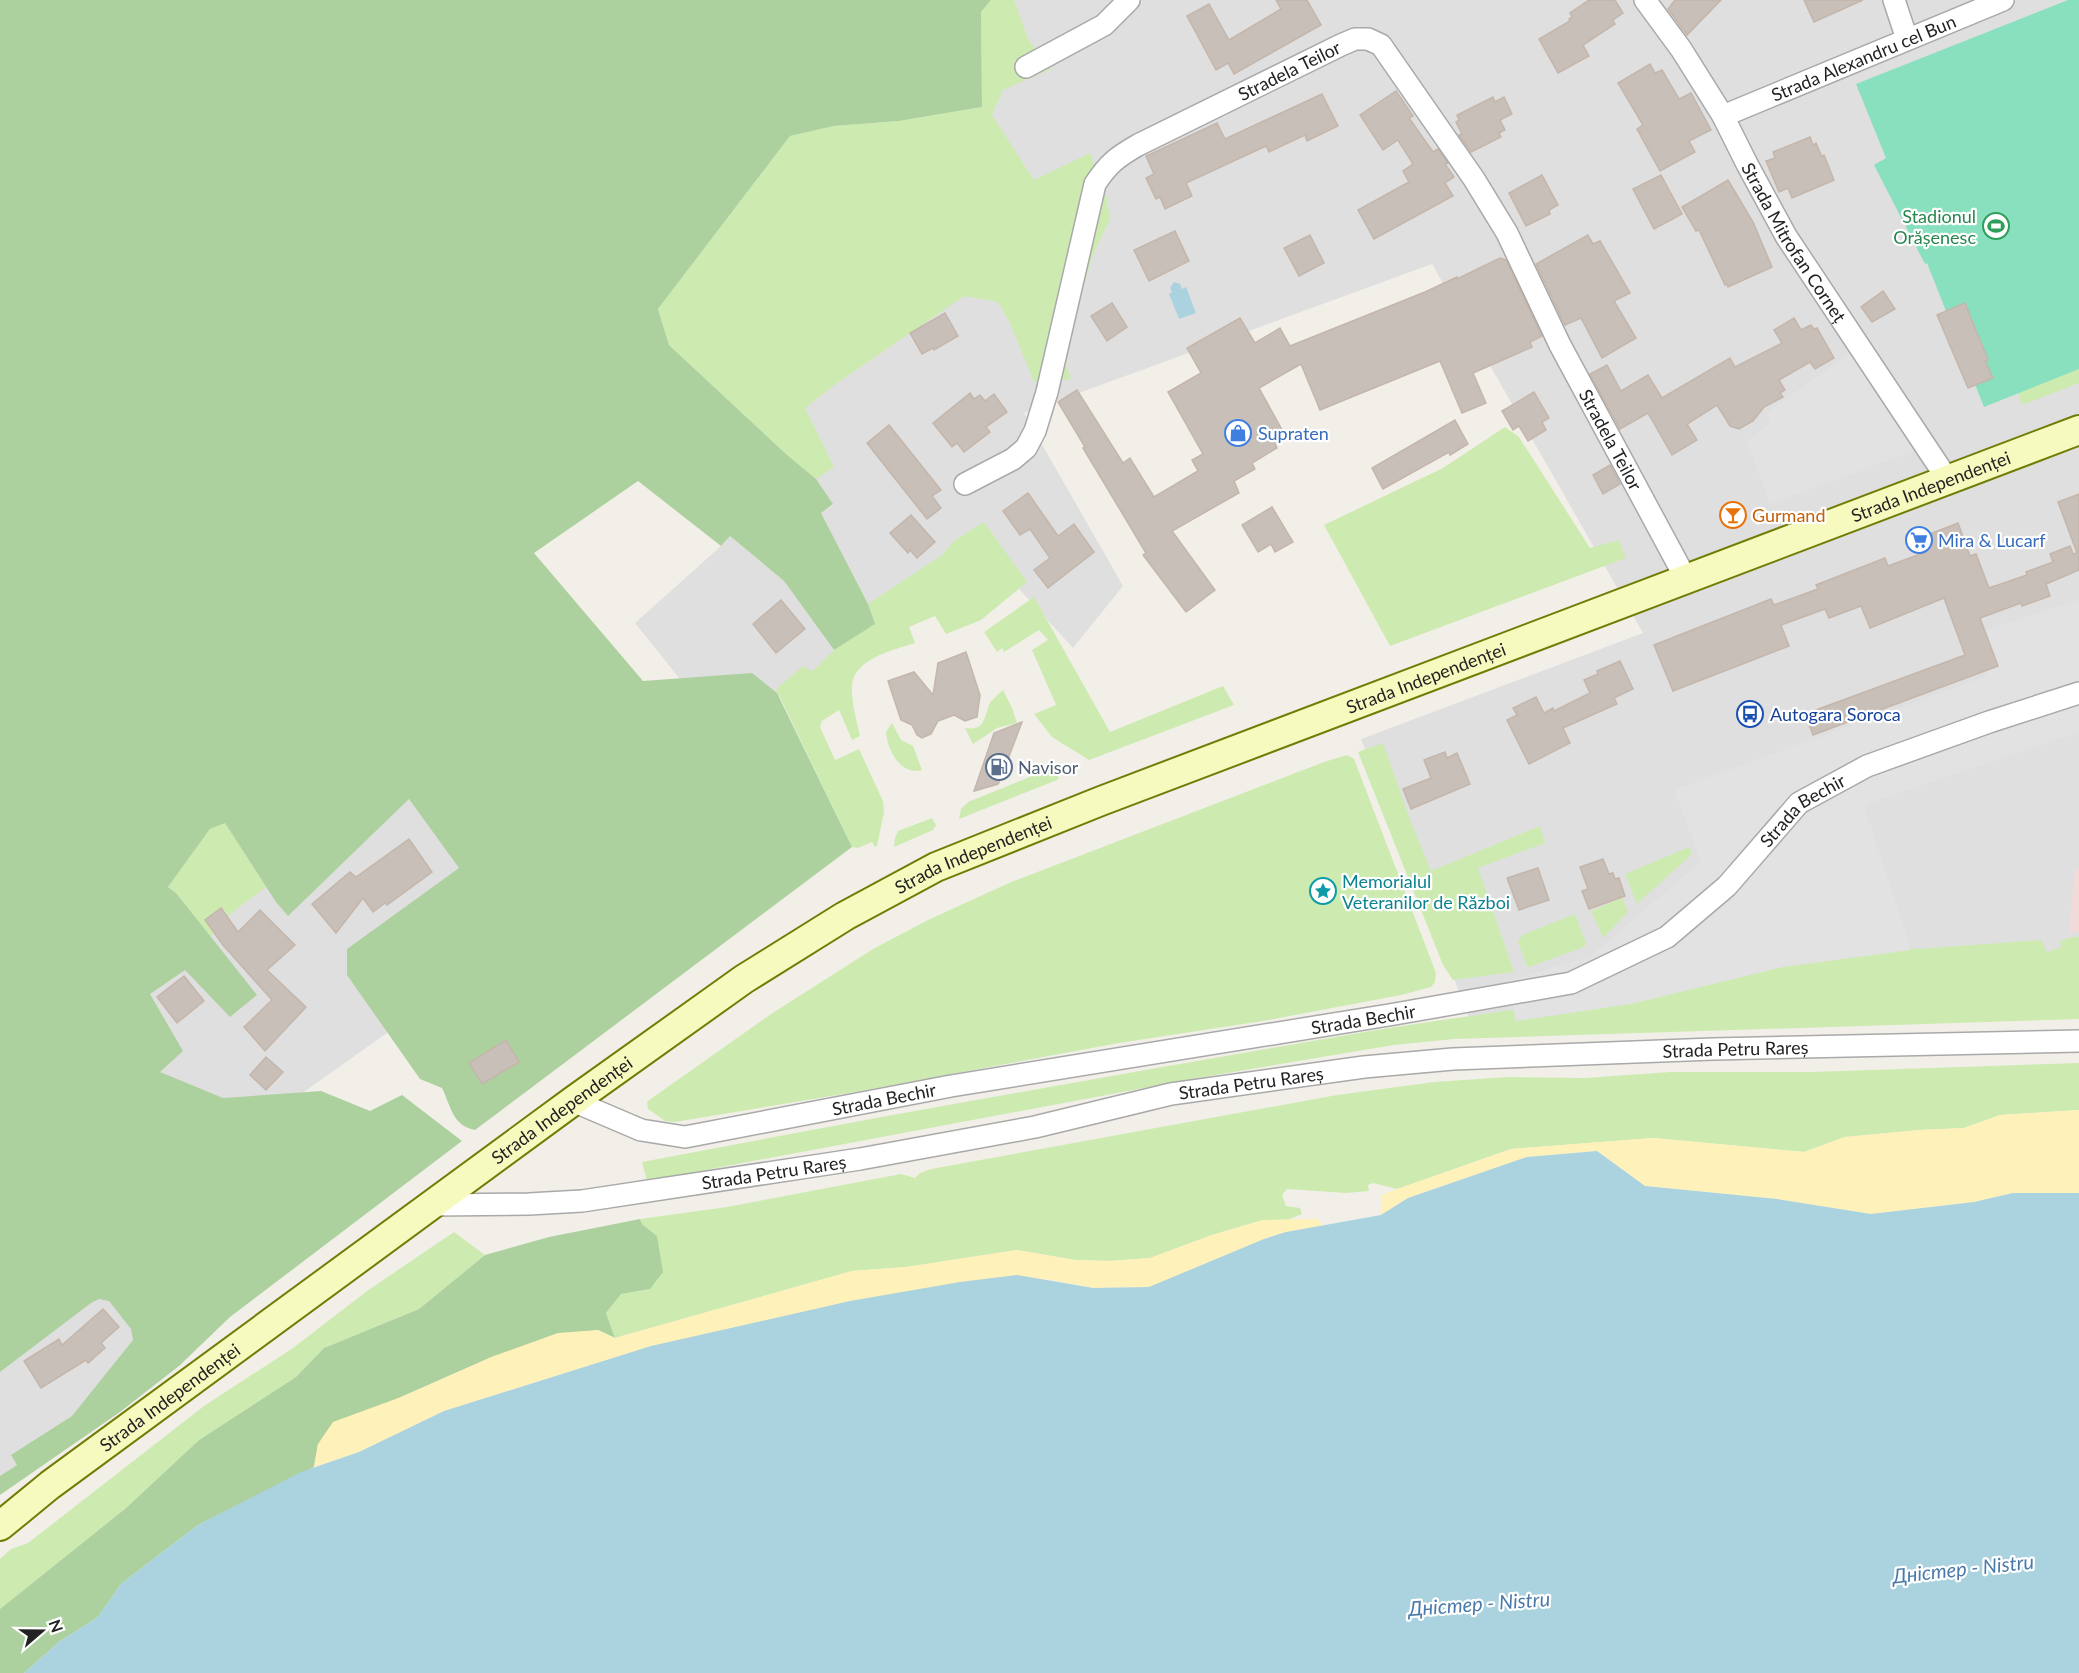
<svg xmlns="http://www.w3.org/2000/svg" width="2079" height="1673" viewBox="0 0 2079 1673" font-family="Lato,sans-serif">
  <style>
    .residential { fill: #e0dfdf }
    .commercial { fill: #f2dad9 }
    .grass { fill: #cdebb0 }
    .forest { fill: #add19e }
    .sand { fill: #fff1ba }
    .pitch { fill: #88e0be }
    .parking { fill: #e2e2e2 }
    .water { fill: #aad3df }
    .building { fill: #c7bfb8; stroke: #c4b6ab; stroke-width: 1.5 }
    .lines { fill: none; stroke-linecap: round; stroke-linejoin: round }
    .street-casing { stroke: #a9a9a9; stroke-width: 24 }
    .secondary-casing { stroke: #707d05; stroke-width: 32 }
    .street { stroke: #fff; stroke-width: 21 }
    .secondary { stroke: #f7fabf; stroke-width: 28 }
    .labels { text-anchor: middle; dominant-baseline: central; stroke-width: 4.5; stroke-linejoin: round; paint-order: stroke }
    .street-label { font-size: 18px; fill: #222; stroke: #fff }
    .leisure-label { font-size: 18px; fill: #27864d; stroke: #fff; text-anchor: end }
    .shop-label { font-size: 18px; fill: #366cbe; stroke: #fff; text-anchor: start }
    .food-label { font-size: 18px; fill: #c56008; stroke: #fff; text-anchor: start }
    .transit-label { font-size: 18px; fill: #164399; stroke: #fff; text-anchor: start }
    .service-label { font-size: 18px; fill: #4e5e75; stroke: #fff; text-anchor: start }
    .culture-label { font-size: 18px; fill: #0d838f; stroke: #fff; text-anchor: start }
    .water-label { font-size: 20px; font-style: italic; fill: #4a7aab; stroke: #fff }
  </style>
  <rect width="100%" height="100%" fill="#f2efe9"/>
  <g class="residential">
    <polygon points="991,0 2079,0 2079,961 1472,1025 1361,739 1643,633 1432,264 1024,413 1123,586 1073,648 990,557 724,734 635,623 721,546 730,536 784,581 834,650 868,604 820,512 833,505 753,423 982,107"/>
    <polygon points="412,752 512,944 197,1168 65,971"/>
    <polygon points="84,1259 154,1354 0,1490 0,1300"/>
  </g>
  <polygon class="commercial" points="2079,868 2079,932 2069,932 2075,869"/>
  <g class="grass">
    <polygon points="991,0 1014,0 1029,41 1051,69 1003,90 992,115 1034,180 1090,153 1106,195 1110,219 1094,253 1080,296 1066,365 1071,379 1034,382 1010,323 998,302 964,296 833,386 805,408 834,467 816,479 787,455 669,345 658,309 790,136 834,126 899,121 982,107 981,12"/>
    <polygon points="2079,366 2079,383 2022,405 2017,390"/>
    <polygon points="1505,427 1519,437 1590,548 1619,540 1626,558 1390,646 1324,525 1443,468"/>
    <path d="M984,522L1027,582L981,620L946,634L935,616L909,627L915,643C894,650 860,657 853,680C849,694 857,722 860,736L852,740L839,710L822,721L820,727L835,760L859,749L883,801L884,812L877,846L875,847L872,842L858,848L852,847L776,689L803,666L813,671L834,650L875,624L868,604L942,555L954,541Z"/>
    <polygon points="1034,597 1110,732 1223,686 1234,705 1089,760 1052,737 1034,714 1056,705 1032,650 1048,640 1039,630 1004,652 1002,648 997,652 984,632"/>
    <path d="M1003,690L1012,708L1017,723L997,728L973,744L965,728C985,731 984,718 989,705C992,699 998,695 1003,690Z"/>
    <path d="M892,723L901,740L913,746L922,770C901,776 887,750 886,732Z"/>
    <polygon points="1383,743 1409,817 1431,871 1540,826 1545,843 1478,868 1514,972 1453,980 1443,965 1358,752"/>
    <polygon points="1347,755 1354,759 1436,973 1435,982 1431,987 1401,995 1263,1021 1119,1043 849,1093 675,1122 665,1121 648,1109 647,1102 652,1098 771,1014 873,949 928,920 1009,883 1324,762"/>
    <polygon points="1052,768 1056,770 1059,778 1057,780 959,819 961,809 968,802"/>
    <polygon points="932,818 936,825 933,830 894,847 895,838 898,831"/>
    <polygon points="225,822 266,887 230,914 211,937 176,893 168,887 210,829"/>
    <polygon points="1689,847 1692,854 1637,904 1625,874"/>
    <polygon points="1622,898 1628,912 1603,938 1591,911"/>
    <polygon points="1575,914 1586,943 1584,947 1529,967 1527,966 1518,942 1522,935"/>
    <path d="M2072,937H2079V1019L1454,1039L1394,1045L1192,1079L647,1181L642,1162C867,1119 1092,1079 1318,1040C1411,1023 1505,1012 1598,997C1699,981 1800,963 1902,946L1917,949L2041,940L2047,952L2062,947L2060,941Z"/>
    <polygon points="2079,1063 2079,1110 2000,1115 1964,1128 1920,1130 1845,1137 1804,1152 1653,1138 1511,1149 1397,1189 1373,1183 1368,1185 1369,1191 1346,1193 1287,1189 1282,1195 1286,1206 1300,1208 1302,1214 1287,1220 1263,1220 1212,1235 1150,1258 1110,1261 1075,1260 1017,1250 906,1267 852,1271 615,1338 606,1313 621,1294 650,1289 657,1236 642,1224 640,1219 727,1207 901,1174 915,1178 920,1173 931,1169 1337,1095 1434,1082 1508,1077 1585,1078 1670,1072 1811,1072"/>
    <polygon points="454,1232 485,1255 419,1309 324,1348 296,1377 199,1440 126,1508 0,1609 0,1559 11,1549 28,1543 204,1406 293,1348 367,1291"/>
  </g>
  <g class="forest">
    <path d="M0,0H991L981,12L982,107L899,121L834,126L790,136L658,309L669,345L787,455L816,479L833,504L821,513L868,604L875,624L834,650L784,581L730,536L721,546L638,481L534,553L643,681L752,673L777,693L852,847L475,1130C453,1126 451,1107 442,1088L420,1079L347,975V949L459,868L409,799L288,916L276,902L225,823L210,829L168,887L176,893L257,995L230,1017L185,970L150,994L183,1051L160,1072L223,1098L321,1091L370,1111L402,1095L462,1141L230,1317L179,1366L120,1412L0,1495V1476L17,1465L11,1455L72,1416L133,1340L131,1329L109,1301L99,1299L91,1303L0,1372Z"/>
    <polygon points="640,1219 642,1224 657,1236 663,1272 650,1289 621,1294 606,1313 615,1338 598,1330 494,1356 401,1397 318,1444 314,1467 198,1525 121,1584 98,1617 59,1642 24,1673 0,1673 0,1609 126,1508 199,1440 296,1377 324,1348 419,1309 485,1255 549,1237"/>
  </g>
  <g class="sand">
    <polygon points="2079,1110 2079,1193 2013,1193 1974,1202 1871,1214 1777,1199 1645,1186 1597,1151 1527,1157 1408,1198 1381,1215 1381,1195 1511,1149 1653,1138 1804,1152 1845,1137 1920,1130 1964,1128 2000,1115"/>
    <polygon points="1317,1219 1324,1226 1286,1232 1264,1239 1149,1287 1093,1288 1046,1279 651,1346 444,1411 359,1452 314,1467 318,1444 333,1422 401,1397 494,1356 558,1333 598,1330 615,1338 852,1271 906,1267 1017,1250 1075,1260 1110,1261 1150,1258 1212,1235 1263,1220"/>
  </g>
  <polygon class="pitch" points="2068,0 2079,0 2079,369 1984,407 1927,263 1925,264 1874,165 1886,158 1856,84"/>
  <g class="parking">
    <polygon points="1853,351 1916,450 1770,504 1747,441 1771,423 1766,413"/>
    <polygon points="2079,600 2079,732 1864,805 1911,950 1783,967 1631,1004 1516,1021 1508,981 1591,956 1701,861 1674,790 1987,676 1973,634"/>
  </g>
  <g class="water">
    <polygon points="1174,282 1180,284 1182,289 1186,287 1196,313 1179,319 1169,294 1172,292 1170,288"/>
    <polygon points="1597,1151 1645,1186 1777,1199 1871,1214 1974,1202 2013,1193 2079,1193 2079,1673 24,1673 59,1642 98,1617 121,1584 198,1525 301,1472 359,1452 444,1411 651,1346 850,1301 960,1282 1017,1275 1093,1288 1149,1287 1264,1239 1286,1232 1381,1215 1408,1198 1527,1157"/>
  </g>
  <g class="building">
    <polygon points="1276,0 1307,0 1321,25 1234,74 1228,63 1216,70 1187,16 1209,4 1229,40 1281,9"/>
    <polygon points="1589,0 1615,0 1623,13 1613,20 1615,24 1583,45 1589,56 1558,73 1539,39 1570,21 1569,19 1572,17 1570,13"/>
    <polygon points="1675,0 1721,0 1687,35 1668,9"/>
    <polygon points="1804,0 1863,0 1814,22"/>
    <polygon points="1650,64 1655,73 1662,70 1679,99 1691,93 1711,130 1689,141 1695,152 1660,171 1637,129 1643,125 1618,83"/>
    <polygon points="1396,91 1413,116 1409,118 1433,152 1438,149 1448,163 1445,164 1454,177 1445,183 1453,196 1374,239 1358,210 1409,182 1403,171 1413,164 1398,140 1383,150 1360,115"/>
    <polygon points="1322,94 1338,126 1307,141 1305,135 1269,152 1266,146 1186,183 1192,196 1165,209 1160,197 1156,199 1146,178 1154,174 1146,156 1217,123 1225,139"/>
    <polygon points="1493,97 1495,102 1504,97 1512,114 1500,120 1505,130 1499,133 1501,137 1471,152 1459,135 1462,134 1456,122 1459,120 1457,115"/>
    <polygon points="1810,137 1813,145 1816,143 1822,157 1824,155 1834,180 1792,198 1788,188 1779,192 1766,161 1775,158 1773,152"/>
    <polygon points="1542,175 1558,205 1549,210 1550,214 1526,226 1509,193"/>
    <polygon points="1661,175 1682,214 1654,229 1633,189"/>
    <polygon points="1728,180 1753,222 1772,267 1728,287 1727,284 1725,285 1699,230 1696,231 1682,207"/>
    <polygon points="1175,231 1189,261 1149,281 1134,250"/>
    <polygon points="1310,235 1324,263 1299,276 1284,248"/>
    <polygon points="1588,235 1593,244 1600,241 1630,293 1614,301 1636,338 1602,358 1581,318 1565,325 1536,264"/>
    <polygon points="1500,258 1506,260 1542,336 1530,342 1532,347 1473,373 1486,403 1462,413 1440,361 1320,410 1301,364 1259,388 1286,437 1275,443 1277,448 1252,463 1255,469 1234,481 1239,493 1172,531 1215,590 1186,612 1143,555 1146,553 1083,448 1085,447 1058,402 1077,390 1123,463 1130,458 1154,497 1198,471 1192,460 1203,454 1168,392 1201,373 1187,348 1240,318 1255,343 1280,328 1290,346 1425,292 1457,277 1457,279"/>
    <polygon points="1883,291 1895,309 1872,322 1861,307"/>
    <polygon points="1112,303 1127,327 1107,341 1091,316"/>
    <polygon points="1965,303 1988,360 1985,361 1993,378 1968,388 1937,315"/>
    <polygon points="945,313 958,336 934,350 933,348 922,354 910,333"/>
    <polygon points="1794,318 1801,330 1811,325 1814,329 1817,328 1834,358 1815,369 1810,362 1779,380 1785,390 1780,393 1783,397 1764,407 1753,421 1739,429 1730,426 1717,405 1687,424 1697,440 1672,455 1648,413 1620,429 1590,374 1607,365 1621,391 1648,375 1662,398 1730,358 1735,367 1782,343 1774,330"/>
    <polygon points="1534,392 1549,418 1542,422 1546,430 1528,441 1519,426 1513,430 1502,411"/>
    <polygon points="970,393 974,399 980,395 985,401 994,394 1007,412 986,427 990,432 964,452 957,443 952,447 933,423"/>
    <polygon points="1455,420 1468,444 1450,455 1449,452 1383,489 1372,468"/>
    <polygon points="889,425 941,490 932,496 941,508 927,519 867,443"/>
    <polygon points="1610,465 1620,484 1603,494 1593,475"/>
    <polygon points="1028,493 1058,536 1074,524 1094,552 1048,588 1034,570 1050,558 1030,529 1020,535 1003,511"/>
    <polygon points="2079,494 2079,570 2046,584 2050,596 2022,606 2021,603 1980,618 1998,666 1813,735 1805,714 1965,655 1944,598 1870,628 1861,606 1829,618 1825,609 1781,625 1789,646 1673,691 1654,645 1771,599 1774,605 1818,589 1816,585 1885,558 1888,566 1923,553 1917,539 1958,523 1970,556 1976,554 1989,588 2027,575 2026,572 2053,562 2050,554 2070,546 2073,554 2077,553 2058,502"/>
    <polygon points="1272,507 1293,542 1275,552 1271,544 1258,552 1242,525"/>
    <polygon points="911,515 935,542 917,558 910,550 908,553 890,533"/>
    <polygon points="781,600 805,629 776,653 753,624"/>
    <polygon points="966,652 980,695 977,717 965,721 954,715 938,721 931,734 922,738 917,735 912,725 901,720 888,681 914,672 933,695 938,663"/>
    <polygon points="1620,661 1633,689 1614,698 1617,704 1563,728 1570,743 1529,764 1507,720 1517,715 1513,708 1536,697 1544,713 1553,708 1554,711 1590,693 1584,680 1598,674 1597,671"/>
    <polygon points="1022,722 1000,780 998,784 974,791 994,733"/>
    <polygon points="1445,752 1447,758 1457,753 1470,784 1411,809 1403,789 1431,778 1424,760"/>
    <polygon points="409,839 432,872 387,905 385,903 373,912 363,898 336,933 312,904 350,872 356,877"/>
    <polygon points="1603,859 1609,874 1613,873 1615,879 1619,878 1625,896 1589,909 1582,891 1588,889 1580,867"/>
    <polygon points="1538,868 1549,900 1519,910 1507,878"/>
    <polygon points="221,908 238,932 260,910 295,945 267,970 306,1007 265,1051 244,1027 272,1000 223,945 205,920"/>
    <polygon points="184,976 204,1001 177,1023 157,997"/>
    <polygon points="506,1040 519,1062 482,1084 469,1063"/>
    <polygon points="266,1057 283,1072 266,1090 250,1075"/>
    <polygon points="103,1309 119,1327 101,1343 105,1348 88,1363 86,1360 41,1388 24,1361 59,1339 62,1345"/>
  </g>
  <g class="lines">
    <defs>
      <g id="street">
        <path id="s1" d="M1645,0L1681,49L1723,116L1747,164L1786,236L1948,480"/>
        <polyline points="1894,0 1907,39"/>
        <polyline points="1026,67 1104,25 1129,0"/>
        <path id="s2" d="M1723,116L2003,0"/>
        <path id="s3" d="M965,484L1013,459L1026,448L1035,431L1047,392L1095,184C1108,164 1117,157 1138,145L1341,45L1355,39H1368L1381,45L1474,179L1507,233L1560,345L1686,579"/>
        <path id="s4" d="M573,1101L641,1130L685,1137L951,1086L1389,1015L1571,983L1667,937L1727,886L1799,803L1867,766L1989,722L2079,693"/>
        <path id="s5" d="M432,1205L529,1204L582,1201L860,1159L1035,1127L1171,1094L1364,1067L1453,1059L1713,1049L2079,1041"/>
      </g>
      <g id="secondary">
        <path id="s6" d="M0,1526L50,1485L573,1101L744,979L845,916L936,867L1101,801L2079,430"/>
      </g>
    </defs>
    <use href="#street" class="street-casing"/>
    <use href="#secondary" class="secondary-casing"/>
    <use href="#street" class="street"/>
    <use href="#secondary" class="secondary"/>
  </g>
  <defs>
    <symbol id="stadium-ring" viewBox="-11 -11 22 22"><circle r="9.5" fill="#fff" stroke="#2e9e5b" stroke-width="1.5"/><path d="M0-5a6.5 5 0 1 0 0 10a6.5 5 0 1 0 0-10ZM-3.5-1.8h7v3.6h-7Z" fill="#2e9e5b"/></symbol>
    <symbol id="shop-ring" viewBox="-11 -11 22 22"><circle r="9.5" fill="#fff" stroke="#3f7fe0" stroke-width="1.5"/><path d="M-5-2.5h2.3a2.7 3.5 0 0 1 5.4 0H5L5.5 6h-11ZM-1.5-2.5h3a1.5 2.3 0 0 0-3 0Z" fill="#3f7fe0"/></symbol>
    <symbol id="bar-ring" viewBox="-11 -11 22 22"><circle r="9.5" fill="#fff" stroke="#e8710a" stroke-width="1.5"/><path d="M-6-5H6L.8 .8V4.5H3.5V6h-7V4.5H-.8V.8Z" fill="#e8710a"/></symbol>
    <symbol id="supermarket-ring" viewBox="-11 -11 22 22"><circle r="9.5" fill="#fff" stroke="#3f7fe0" stroke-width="1.5"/><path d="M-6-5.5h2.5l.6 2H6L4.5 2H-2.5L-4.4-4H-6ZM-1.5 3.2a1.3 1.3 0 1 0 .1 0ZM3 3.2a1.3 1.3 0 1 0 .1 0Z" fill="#3f7fe0"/></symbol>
    <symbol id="bus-ring" viewBox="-11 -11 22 22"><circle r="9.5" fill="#fff" stroke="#1a4fb4" stroke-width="1.5"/><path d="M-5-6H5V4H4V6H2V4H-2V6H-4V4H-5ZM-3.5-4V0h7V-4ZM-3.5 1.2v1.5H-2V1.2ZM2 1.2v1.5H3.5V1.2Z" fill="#1a4fb4"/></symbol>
    <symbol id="fuel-ring" viewBox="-11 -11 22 22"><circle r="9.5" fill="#fff" stroke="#5c6f8a" stroke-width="1.5"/><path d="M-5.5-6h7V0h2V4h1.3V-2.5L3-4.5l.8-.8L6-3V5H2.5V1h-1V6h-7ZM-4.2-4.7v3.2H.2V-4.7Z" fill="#5c6f8a"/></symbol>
    <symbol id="sight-ring" viewBox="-11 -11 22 22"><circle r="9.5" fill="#fff" stroke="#0f9aa8" stroke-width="1.5"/><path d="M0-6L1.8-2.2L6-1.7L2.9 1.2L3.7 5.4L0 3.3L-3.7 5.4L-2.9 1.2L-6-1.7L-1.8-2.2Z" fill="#0f9aa8"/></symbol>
  </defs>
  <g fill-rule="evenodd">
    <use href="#stadium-ring" x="1981" y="211" width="30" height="30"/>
    <use href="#shop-ring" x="1223" y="418" width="30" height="30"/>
    <use href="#bar-ring" x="1718" y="500" width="30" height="30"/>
    <use href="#supermarket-ring" x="1904" y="525" width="30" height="30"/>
    <use href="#bus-ring" x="1735" y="699" width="30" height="30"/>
    <use href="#fuel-ring" x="984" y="752" width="30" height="30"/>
    <use href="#sight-ring" x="1308" y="876" width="30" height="30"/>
  </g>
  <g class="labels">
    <g class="street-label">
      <text stroke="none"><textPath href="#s2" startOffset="152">Strada Alexandru cel Bun</textPath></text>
      <text stroke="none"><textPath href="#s3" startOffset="572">Stradela Teilor</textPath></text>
      <text stroke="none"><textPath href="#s1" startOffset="285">Strada Mitrofan Corneț</textPath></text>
      <text stroke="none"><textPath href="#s3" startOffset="1130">Stradela Teilor</textPath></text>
      <text stroke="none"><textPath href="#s6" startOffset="2211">Strada Independenței</textPath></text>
      <text stroke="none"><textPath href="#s6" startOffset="1671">Strada Independenței</textPath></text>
      <text stroke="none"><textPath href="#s4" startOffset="1311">Strada Bechir</textPath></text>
      <text stroke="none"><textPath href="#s6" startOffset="1185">Strada Independenței</textPath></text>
      <text stroke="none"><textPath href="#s4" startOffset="807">Strada Bechir</textPath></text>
      <text stroke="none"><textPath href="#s5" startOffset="1316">Strada Petru Rareș</textPath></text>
      <text stroke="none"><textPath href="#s5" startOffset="830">Strada Petru Rareș</textPath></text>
      <text stroke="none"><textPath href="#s4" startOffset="321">Strada Bechir</textPath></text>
      <text stroke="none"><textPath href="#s6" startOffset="699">Strada Independenței</textPath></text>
      <text stroke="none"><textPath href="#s5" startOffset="344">Strada Petru Rareș</textPath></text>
      <text stroke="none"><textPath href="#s6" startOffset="213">Strada Independenței</textPath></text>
    </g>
    <g class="leisure-label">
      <text x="1976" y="216">Stadionul<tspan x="1976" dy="21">Orășenesc</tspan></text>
    </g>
    <g class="shop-label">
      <text x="1258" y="433">Supraten</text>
      <text x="1938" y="540">Mira &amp; Lucarf</text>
    </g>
    <g class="food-label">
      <text x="1752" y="515">Gurmand</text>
    </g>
    <g class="transit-label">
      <text x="1770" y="714">Autogara Soroca</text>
    </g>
    <g class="service-label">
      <text x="1018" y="767">Navisor</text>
    </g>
    <g class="culture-label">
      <text x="1342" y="881">Memorialul<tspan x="1342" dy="21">Veteranilor de Război</tspan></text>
    </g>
    <g class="water-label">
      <text transform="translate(1963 1568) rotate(-6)">Дністер - Nistru</text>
      <text transform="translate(1479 1603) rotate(-4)">Дністер - Nistru</text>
    </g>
  </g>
  <g transform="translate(42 1631) rotate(70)" stroke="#ffffff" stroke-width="4.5" paint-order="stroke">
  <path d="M0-4.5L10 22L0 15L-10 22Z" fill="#222222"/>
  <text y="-9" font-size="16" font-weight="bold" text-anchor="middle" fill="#222222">N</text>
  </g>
</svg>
